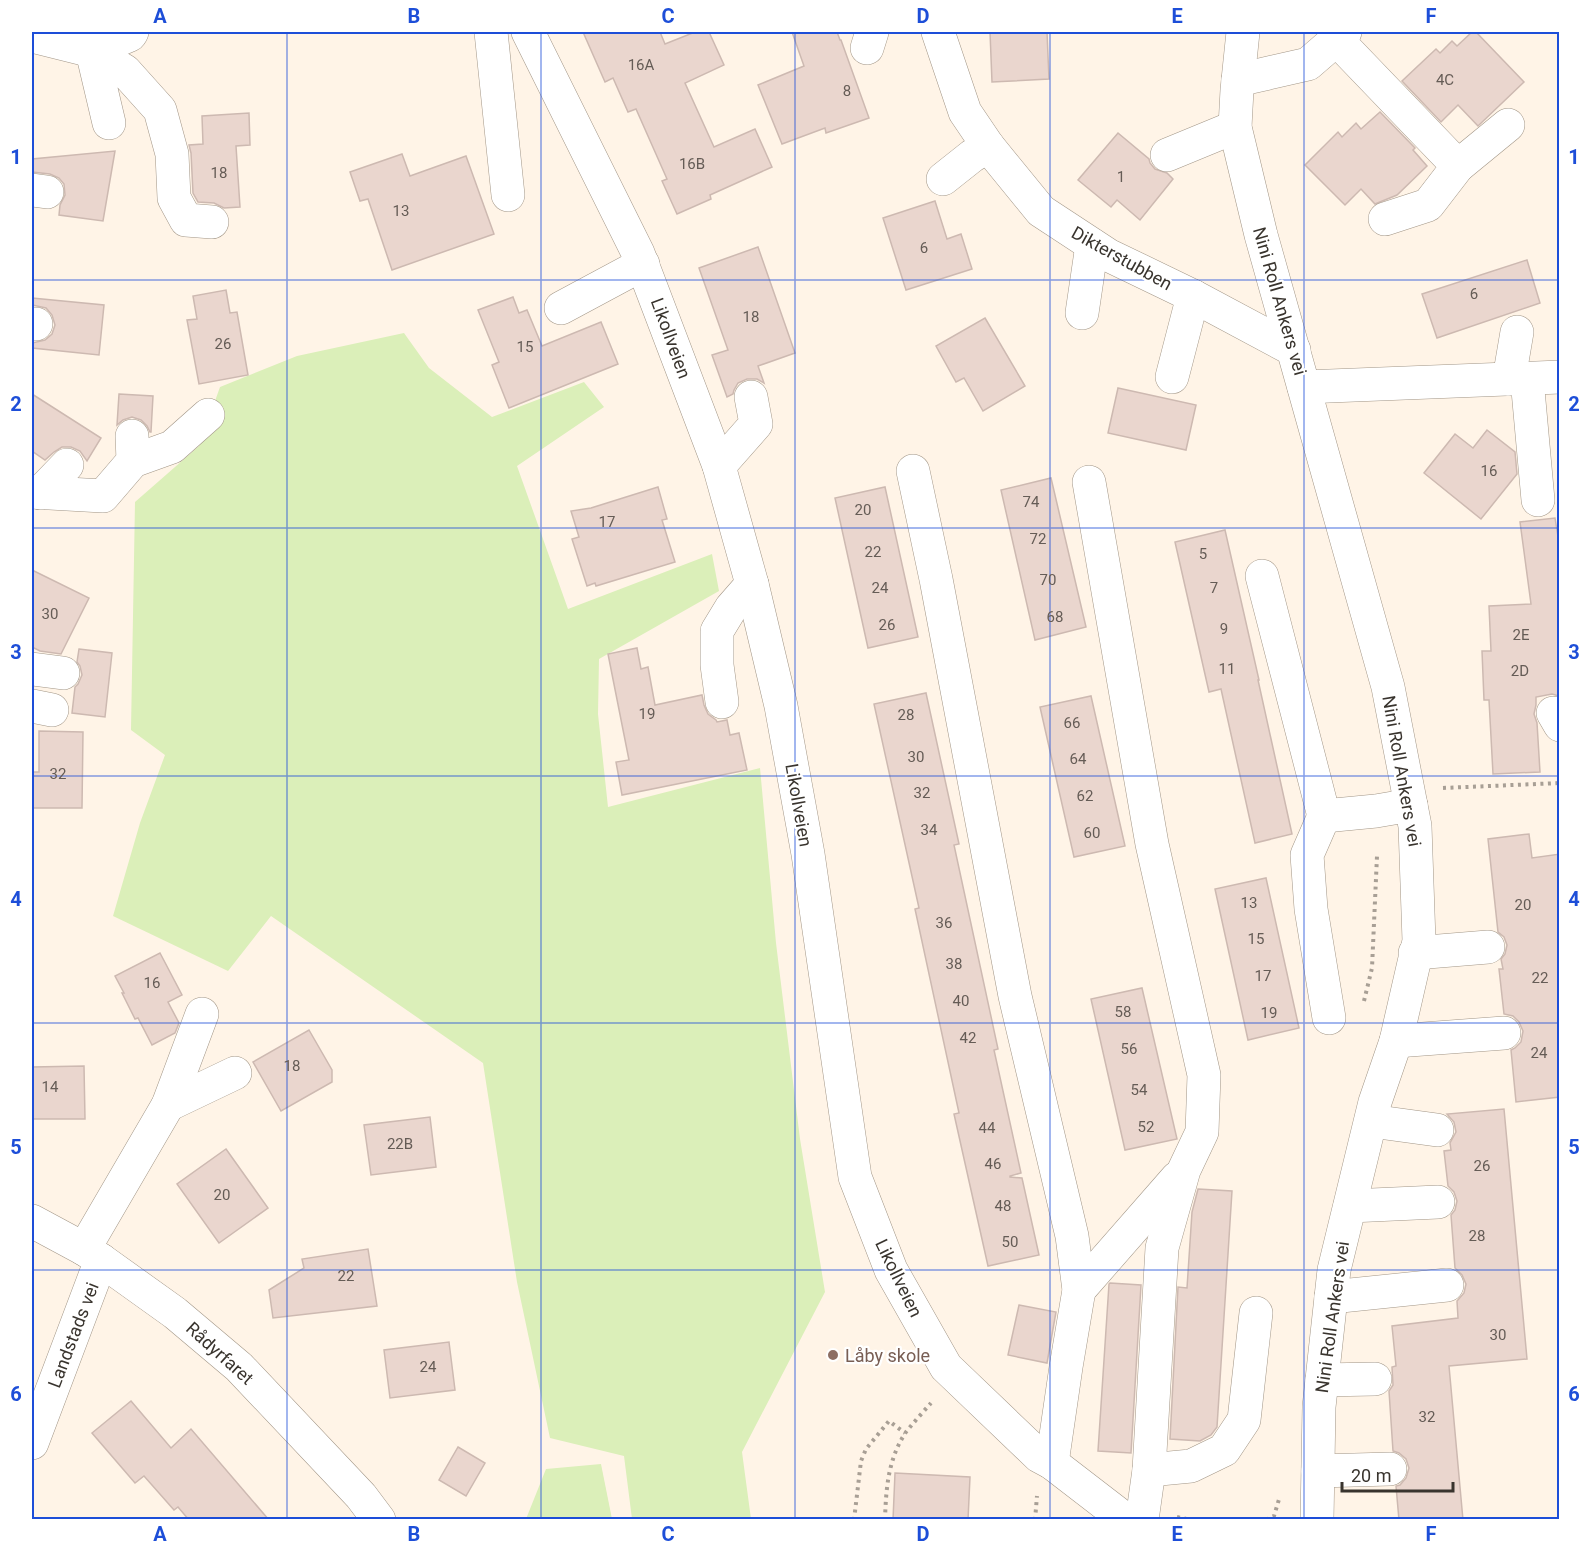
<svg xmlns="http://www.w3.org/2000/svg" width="1591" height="1551" viewBox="0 0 1591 1551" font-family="Roboto,sans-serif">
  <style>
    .green { fill: #dbefb9 }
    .building { fill: #ead6ce; stroke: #cdb9b1; stroke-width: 1.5 }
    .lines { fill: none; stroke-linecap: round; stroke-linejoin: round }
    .minor-casing { stroke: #a29687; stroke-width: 34 }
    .path { stroke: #a89f95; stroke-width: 4; stroke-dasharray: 3 4.5; stroke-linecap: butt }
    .minor { stroke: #fff; stroke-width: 33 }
    .grid { fill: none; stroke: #1d4ed8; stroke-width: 1.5; stroke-opacity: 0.55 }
    .education-dot { fill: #8d6e63; stroke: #fff; stroke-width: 2 }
    .labels { text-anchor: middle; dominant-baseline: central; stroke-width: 4.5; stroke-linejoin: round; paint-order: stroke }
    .number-label { font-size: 15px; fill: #655c56 }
    .street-label { font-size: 18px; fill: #39342e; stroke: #fff }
    .education-label { font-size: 18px; fill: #785e54; stroke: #fff; text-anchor: start }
    .neatline { fill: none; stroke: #1d4ed8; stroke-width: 2 }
    .grid-label { font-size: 20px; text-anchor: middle; font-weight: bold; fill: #1d4ed8 }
  </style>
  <rect width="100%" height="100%" fill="#fff4e7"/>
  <g class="green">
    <polygon points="404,333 429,368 492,417 584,382 604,407 517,466 568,609 712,554 719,591 599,659 598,714 608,807 760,768 776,943 800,1139 825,1292 742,1452 751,1519 632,1519 624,1456 550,1438 517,1282 483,1063 271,916 228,971 113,916 140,823 165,755 131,730 135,502 199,446 220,387 297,356"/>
    <polygon points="601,1464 612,1519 526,1519 546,1469"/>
  </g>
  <g class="building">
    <polygon points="583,32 660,32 665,44 695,32 709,32 724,65 685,83 714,147 755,129 772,167 710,195 711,199 677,214 662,181 667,179 636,109 628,112 613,78 605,82"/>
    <polygon points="792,32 837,32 840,40 841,40 869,118 826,133 825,128 782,144 758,85 804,66"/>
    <polygon points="990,32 1047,32 1049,79 992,82"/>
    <polygon points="1472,32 1476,32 1524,82 1478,126 1458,105 1441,122 1402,81 1436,49 1440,53 1452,41 1457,46"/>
    <polygon points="1380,112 1415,148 1413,150 1427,166 1397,195 1375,204 1361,189 1345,205 1305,165 1338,132 1342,137 1356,123 1361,129"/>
    <polygon points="249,113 250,145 236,146 240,207 224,208 214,203 198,202 193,193 191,153 189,145 203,144 202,116"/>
    <polygon points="1118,133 1149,159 1150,163 1155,169 1167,173 1173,179 1140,220 1117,200 1111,207 1078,180"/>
    <polygon points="115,151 103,221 59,215 60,205 65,195 64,184 59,178 50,174 32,172 32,159"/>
    <polygon points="402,154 410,176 466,156 494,234 392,270 368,199 360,201 350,172"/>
    <polygon points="935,201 947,239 961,234 972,269 906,290 883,218"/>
    <polygon points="758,247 795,353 758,366 764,383 757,379 747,379 738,383 734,390 733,394 727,397 712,355 728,350 699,268"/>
    <polygon points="1527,260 1540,303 1437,338 1422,294"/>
    <polygon points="226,290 230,313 237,312 248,375 199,384 187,320 197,319 193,296"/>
    <polygon points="513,297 519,313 527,310 542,346 601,322 618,364 509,408 492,365 499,362 478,310"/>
    <polygon points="32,298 104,305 99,355 32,348 32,343 45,340 52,334 55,325 52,315 46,308 32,305"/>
    <polygon points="985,318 1025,386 983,411 964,378 956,382 936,346"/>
    <polygon points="1118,388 1196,405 1186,450 1108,433"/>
    <polygon points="32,394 101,438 87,461 80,451 71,447 62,447 54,452 45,460 32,451"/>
    <polygon points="119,394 153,396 151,432 150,432 147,426 141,420 132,417 123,420 117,425"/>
    <polygon points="1487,430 1515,452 1517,474 1481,519 1424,473 1455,434 1473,448"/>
    <polygon points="1051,478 1086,627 1035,640 1001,490"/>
    <polygon points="658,487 667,519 662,520 675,562 596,586 595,583 587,586 572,539 579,537 571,511 591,508"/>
    <polygon points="885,487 918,637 868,648 835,498"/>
    <polygon points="1555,518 1560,549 1559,696 1552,694 1536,697 1536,705 1534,714 1537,723 1540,772 1493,774 1489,700 1484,700 1482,651 1491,651 1489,606 1531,604 1520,522"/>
    <polygon points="1225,530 1259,680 1258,680 1292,834 1255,843 1221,689 1209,692 1175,542"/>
    <polygon points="32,570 89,598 61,654 40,651 32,647"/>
    <polygon points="637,648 641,669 648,667 655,705 702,695 704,705 708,714 716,720 717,722 727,720 730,735 739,733 747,770 622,795 616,762 629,760 608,654"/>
    <polygon points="79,649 112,653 105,717 72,713 75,687 78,684 82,675 80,666 77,662"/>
    <polygon points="926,693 959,844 954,845 998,1049 994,1050 1021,1173 1010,1176 1010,1177 1022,1178 1039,1255 988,1266 954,1114 959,1113 915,909 919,908 874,704"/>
    <polygon points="1091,696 1125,846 1074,857 1040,707"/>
    <polygon points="39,731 83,732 82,808 32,808 32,772 39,772"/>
    <polygon points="1529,834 1532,858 1560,854 1560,1097 1516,1102 1511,1050 1515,1048 1521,1042 1523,1031 1519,1022 1513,1016 1504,1014 1499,969 1503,969 1501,959 1505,954 1507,945 1504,937 1498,932 1488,839"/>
    <polygon points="1266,878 1299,1028 1248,1040 1215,889"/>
    <polygon points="160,953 182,995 168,1002 179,1023 175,1033 152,1045 138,1018 135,1019 122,993 124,993 115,976"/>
    <polygon points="1142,988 1177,1139 1125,1150 1091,999"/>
    <polygon points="309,1030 332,1070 332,1082 281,1111 253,1062"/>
    <polygon points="84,1066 85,1119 32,1119 32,1067"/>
    <polygon points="1504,1109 1527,1359 1449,1366 1463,1520 1399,1520 1396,1486 1400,1485 1406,1478 1409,1468 1406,1459 1399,1453 1393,1451 1389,1391 1393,1385 1392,1367 1396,1366 1392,1326 1458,1318 1457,1301 1464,1293 1466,1284 1462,1275 1455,1268 1451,1215 1455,1210 1457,1201 1454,1192 1448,1186 1444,1151 1451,1150 1450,1143 1456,1132 1454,1122 1447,1114"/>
    <polygon points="430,1117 436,1167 371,1175 364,1125"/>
    <polygon points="226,1149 268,1208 219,1243 177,1184"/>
    <polygon points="1198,1189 1232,1191 1217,1427 1211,1435 1200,1441 1170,1439 1178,1287 1187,1288 1192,1212"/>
    <polygon points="368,1249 377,1306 273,1318 269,1290 304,1268 302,1259"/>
    <polygon points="1110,1283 1141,1285 1131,1453 1098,1451 1109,1284"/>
    <polygon points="1019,1305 1056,1312 1047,1363 1008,1355"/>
    <polygon points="449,1342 455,1390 390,1398 384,1350"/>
    <polygon points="131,1401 171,1448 191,1429 269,1520 189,1520 178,1507 174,1510 144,1476 135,1483 92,1433"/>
    <polygon points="458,1447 485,1463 466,1496 439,1480"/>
    <polygon points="895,1473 970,1477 968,1520 893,1520"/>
  </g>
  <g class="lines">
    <defs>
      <g id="minor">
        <polyline points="491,32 508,195"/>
        <polyline points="528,32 638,253 719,466 752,584 781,706 808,854 855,1177 891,1270 946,1367 1039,1456 1052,1463 1126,1520"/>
        <polyline points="938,32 965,112 988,146 1041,211 1108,255 1193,296 1294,350"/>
        <polyline points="1243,32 1237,90 1235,127 1261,235 1388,687 1415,826 1419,941 1396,1041 1375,1102 1334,1270 1319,1407 1317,1520"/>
        <polyline points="32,36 92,51 130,35 132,32"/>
        <polyline points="1336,39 1458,166 1428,205 1385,219"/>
        <polyline points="867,48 872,32"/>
        <polyline points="1238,80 1308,64 1345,32"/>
        <polyline points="109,123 92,51 125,71 160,110 172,154 174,198 186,220 212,222"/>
        <polyline points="1167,155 1235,127"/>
        <polyline points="1458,166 1508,125"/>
        <polyline points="943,179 972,156 988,146"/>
        <polyline points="32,190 47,192"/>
        <polyline points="561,308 643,264"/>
        <polyline points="1082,313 1092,245"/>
        <polyline points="32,324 36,324"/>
        <polyline points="1172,377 1193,296"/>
        <polyline points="1509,379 1517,332"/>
        <polyline points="1527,379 1538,500"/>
        <polyline points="1304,387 1560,377"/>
        <polyline points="133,461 172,447 208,415"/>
        <polyline points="719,466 756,424 751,397"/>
        <polyline points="913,471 936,579 1015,996 1072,1236 1079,1290 1066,1367 1052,1463"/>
        <polyline points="1089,482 1152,844 1204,1075 1202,1132 1184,1170 1162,1248 1149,1470 1142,1520"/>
        <polyline points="32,492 103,496 133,461 132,436"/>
        <polyline points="40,493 67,465"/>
        <polyline points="1262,576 1324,816 1376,811 1411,805"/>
        <polyline points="32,669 63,673"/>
        <polyline points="722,702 717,665 717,631 731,608 752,584"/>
        <polyline points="32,706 52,710"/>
        <polyline points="1553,713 1560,725"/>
        <polyline points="1324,816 1307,855 1311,909 1329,1018"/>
        <polyline points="1415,953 1488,947"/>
        <polyline points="1396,1041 1504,1033"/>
        <polyline points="168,1105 235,1073"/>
        <polyline points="1371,1121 1437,1130"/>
        <polyline points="1350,1206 1438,1202"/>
        <polyline points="32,1221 84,1249 101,1260 175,1313 239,1367 361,1496 379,1520"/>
        <polyline points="84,1249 168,1105 202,1014"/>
        <polyline points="1079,1290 1177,1178"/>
        <polyline points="1331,1297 1447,1285"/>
        <polyline points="1322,1380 1375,1379"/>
        <polyline points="32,1443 101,1260"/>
        <polyline points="1149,1470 1191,1466 1224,1450 1244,1420 1256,1313"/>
        <polyline points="1318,1471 1390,1469"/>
      </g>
    </defs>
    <use href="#minor" class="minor-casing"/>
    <g class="path">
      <polyline points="1443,788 1560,783"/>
      <polyline points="1364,1001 1372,968 1377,856"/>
      <polyline points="1177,1517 1191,1520"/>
      <polyline points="854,1520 861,1461 866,1449 889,1421 905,1433"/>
      <path d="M885,1520C886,1488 888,1459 906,1432C914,1422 923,1412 931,1403"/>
      <polyline points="1035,1520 1037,1496"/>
      <polyline points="1266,1520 1274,1516 1280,1496"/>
    </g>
    <use href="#minor" class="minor"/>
  </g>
  <path class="grid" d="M287,32V1520M541,32V1520M795,32V1520M1050,32V1520M1304,32V1520M32,280H1560M32,528H1560M32,776H1560M32,1023H1560M32,1270H1560"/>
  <circle class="education-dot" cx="833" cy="1355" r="6"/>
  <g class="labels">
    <g class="number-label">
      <text x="641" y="65">16A</text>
      <text x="1445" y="80">4C</text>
      <text x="847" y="91">8</text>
      <text x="692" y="164">16B</text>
      <text x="219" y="173">18</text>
      <text x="1121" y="177">1</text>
      <text x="401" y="211">13</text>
      <text x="924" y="248">6</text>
      <text x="1474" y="294">6</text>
      <text x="751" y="317">18</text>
      <text x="223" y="344">26</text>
      <text x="525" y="347">15</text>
      <text x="1489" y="471">16</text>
      <text x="1031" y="502">74</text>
      <text x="863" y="510">20</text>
      <text x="607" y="522">17</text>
      <text x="1038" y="539">72</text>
      <text x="873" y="552">22</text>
      <text x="1203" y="554">5</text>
      <text x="1048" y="580">70</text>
      <text x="880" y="588">24</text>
      <text x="1214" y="588">7</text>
      <text x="50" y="614">30</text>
      <text x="1055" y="617">68</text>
      <text x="887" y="625">26</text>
      <text x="1224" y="629">9</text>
      <text x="1521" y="635">2E</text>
      <text x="1227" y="669">11</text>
      <text x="1520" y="671">2D</text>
      <text x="647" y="714">19</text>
      <text x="906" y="715">28</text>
      <text x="1072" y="723">66</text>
      <text x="916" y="757">30</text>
      <text x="1078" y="759">64</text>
      <text x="58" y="774">32</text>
      <text x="922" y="793">32</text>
      <text x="1085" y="796">62</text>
      <text x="929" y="830">34</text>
      <text x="1092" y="833">60</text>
      <text x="1249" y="903">13</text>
      <text x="1523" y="905">20</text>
      <text x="944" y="923">36</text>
      <text x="1256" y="939">15</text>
      <text x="954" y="964">38</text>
      <text x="1263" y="976">17</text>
      <text x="1540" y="978">22</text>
      <text x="152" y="983">16</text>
      <text x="961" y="1001">40</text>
      <text x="1123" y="1012">58</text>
      <text x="1269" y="1013">19</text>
      <text x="968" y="1038">42</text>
      <text x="1129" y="1049">56</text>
      <text x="1539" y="1053">24</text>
      <text x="292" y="1066">18</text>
      <text x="50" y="1087">14</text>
      <text x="1139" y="1090">54</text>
      <text x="1146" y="1127">52</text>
      <text x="987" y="1128">44</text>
      <text x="400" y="1144">22B</text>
      <text x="993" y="1164">46</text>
      <text x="1482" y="1166">26</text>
      <text x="222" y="1195">20</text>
      <text x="1003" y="1206">48</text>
      <text x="1477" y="1236">28</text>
      <text x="1010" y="1242">50</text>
      <text x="346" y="1276">22</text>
      <text x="1498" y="1335">30</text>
      <text x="428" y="1367">24</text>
      <text x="1427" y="1417">32</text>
    </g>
    <g class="street-label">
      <text transform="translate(1122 258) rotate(29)">Dikterstubben</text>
      <text transform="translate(1280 301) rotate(74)">Nini Roll Ankers vei</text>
      <text transform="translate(671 338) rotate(70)">Likollveien</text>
      <text transform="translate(1402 771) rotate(80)">Nini Roll Ankers vei</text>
      <text transform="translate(799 805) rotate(80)">Likollveien</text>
      <text transform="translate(899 1278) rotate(64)">Likollveien</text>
      <text transform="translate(1332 1317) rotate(-82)">Nini Roll Ankers vei</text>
      <text transform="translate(73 1335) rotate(-69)">Landstads vei</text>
      <text transform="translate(220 1353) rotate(42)">Rådyrfaret</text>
    </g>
    <g class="education-label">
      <text x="845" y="1355">Låby skole</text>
    </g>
  </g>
  <rect width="1591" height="1551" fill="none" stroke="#ffffff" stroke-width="66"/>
  <path d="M1342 1482v9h111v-9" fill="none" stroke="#39342e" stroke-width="3"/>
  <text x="1351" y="1482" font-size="18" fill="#39342e" stroke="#ffffff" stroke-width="4.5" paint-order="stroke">20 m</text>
  <rect x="33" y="33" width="1525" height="1485" class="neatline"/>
  <g class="grid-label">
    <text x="160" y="23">A</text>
    <text x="414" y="23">B</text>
    <text x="668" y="23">C</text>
    <text x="923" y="23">D</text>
    <text x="1177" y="23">E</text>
    <text x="1431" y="23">F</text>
    <text x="16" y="164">1</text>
    <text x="1574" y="164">1</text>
    <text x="16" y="411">2</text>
    <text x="1574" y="411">2</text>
    <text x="16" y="659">3</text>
    <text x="1574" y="659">3</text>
    <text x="16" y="906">4</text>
    <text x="1574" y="906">4</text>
    <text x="16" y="1154">5</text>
    <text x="1574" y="1154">5</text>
    <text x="16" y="1401">6</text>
    <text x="1574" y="1401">6</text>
    <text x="160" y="1541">A</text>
    <text x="414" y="1541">B</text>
    <text x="668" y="1541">C</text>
    <text x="923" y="1541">D</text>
    <text x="1177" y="1541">E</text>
    <text x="1431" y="1541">F</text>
  </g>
</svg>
